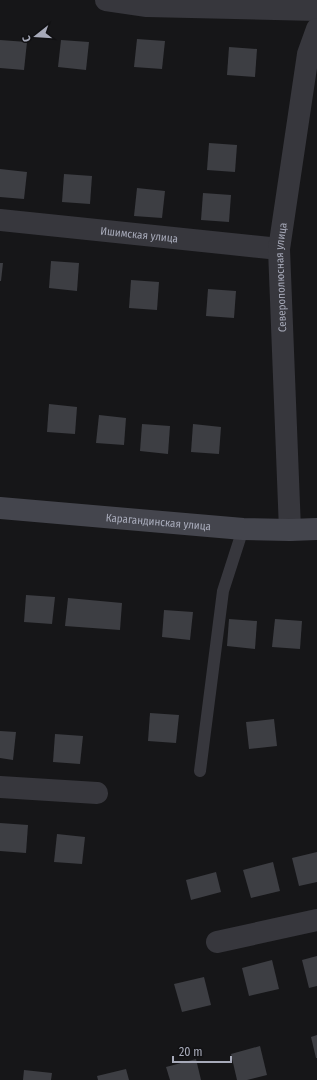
<svg xmlns="http://www.w3.org/2000/svg" width="317" height="1080" viewBox="0 0 317 1080" font-family="'Fira Sans Condensed',sans-serif">
  <style>
    .building { fill: #3d3e43 }
    .lines { fill: none; stroke-linecap: round; stroke-linejoin: round }
    .lane { stroke: #37373d; stroke-width: 12 }
    .street { stroke: #37373d; stroke-width: 22 }
    .secondary { stroke: #44454d; stroke-width: 22 }
    .labels { text-anchor: middle; dominant-baseline: central; stroke-width: 3; stroke-linejoin: round; paint-order: stroke }
    .street-label { font-size: 11px; fill: #a7aab9; stroke: #111113 }
  </style>
  <rect width="100%" height="100%" fill="#161618"/>
  <g class="building">
    <polygon points="137,39 165,41 162,69 134,67"/>
    <polygon points="0,40 27,42 24,70 0,68"/>
    <polygon points="61,40 89,42 86,70 58,67"/>
    <polygon points="229,47 257,49 255,77 227,75"/>
    <polygon points="209,143 237,145 235,172 207,170"/>
    <polygon points="0,169 27,172 24,199 0,197"/>
    <polygon points="64,174 92,176 90,204 62,202"/>
    <polygon points="137,188 165,191 162,218 134,216"/>
    <polygon points="203,193 231,195 229,222 201,220"/>
    <polygon points="51,261 79,263 77,291 49,288"/>
    <polygon points="0,263 3,263 1,281 0,281"/>
    <polygon points="131,280 159,282 157,310 129,308"/>
    <polygon points="208,289 236,291 234,318 206,316"/>
    <polygon points="49,404 77,407 75,434 47,432"/>
    <polygon points="99,415 126,418 124,445 96,443"/>
    <polygon points="142,424 170,426 168,454 140,451"/>
    <polygon points="193,424 221,427 219,454 191,452"/>
    <polygon points="26,595 55,597 52,624 24,622"/>
    <polygon points="68,598 122,603 120,630 65,626"/>
    <polygon points="164,610 193,612 190,640 162,637"/>
    <polygon points="229,619 257,621 255,649 227,646"/>
    <polygon points="275,619 302,621 300,649 272,647"/>
    <polygon points="150,713 179,715 176,743 148,741"/>
    <polygon points="274,719 277,746 249,749 246,722"/>
    <polygon points="0,731 16,732 13,760 0,758"/>
    <polygon points="55,734 83,736 80,764 53,762"/>
    <polygon points="0,823 28,825 26,853 0,851"/>
    <polygon points="57,834 85,837 82,864 54,862"/>
    <polygon points="317,852 317,882 299,886 292,858"/>
    <polygon points="273,862 280,891 251,898 243,870"/>
    <polygon points="216,872 221,892 191,900 186,880"/>
    <polygon points="317,956 317,986 309,988 302,960"/>
    <polygon points="272,960 279,989 249,996 242,968"/>
    <polygon points="204,977 211,1005 182,1012 174,984"/>
    <polygon points="317,1035 317,1058 316,1058 311,1037"/>
    <polygon points="260,1046 267,1075 247,1080 237,1080 231,1054"/>
    <polygon points="196,1059 201,1080 170,1080 166,1067"/>
    <polygon points="126,1069 129,1080 98,1080 97,1076"/>
    <polygon points="24,1070 52,1073 51,1080 23,1080"/>
  </g>
  <g class="lines">
    <polyline class="lane" points="200,771 223,591 243,529"/>
    <g class="street">
      <polyline points="106,0 147,6 317,10"/>
      <path id="s1" d="M0,220L279,249"/>
      <path id="s2" d="M290,530L279,249L308,54L317,29"/>
      <polyline points="0,787 97,793"/>
      <polyline points="217,942 317,920"/>
    </g>
    <path class="secondary" id="s3" d="M0,508L243,529L290,530L317,529"/>
  </g>
  <g class="labels">
    <g class="street-label">
      <text stroke="none"><textPath href="#s1" startOffset="140">Ишимская улица</textPath></text>
      <text stroke="none"><textPath href="#s2" startOffset="253">Северополюсная улица</textPath></text>
      <text stroke="none"><textPath href="#s3" startOffset="159">Карагандинская улица</textPath></text>
    </g>
  </g>
  <g transform="translate(36 36) rotate(253)" stroke="#111113" stroke-width="3" paint-order="stroke">
  <path d="M0-3L7 15L0 10L-7 15Z" fill="#a7aab9"/>
  <text y="-6" font-size="11" font-weight="bold" text-anchor="middle" fill="#a7aab9">С</text>
  </g>
  <path d="M173 1056v6h58v-6" fill="none" stroke="#a7aab9" stroke-width="2"/>
  <text x="179" y="1056" font-size="12" fill="#a7aab9" stroke="#111113" stroke-width="3" paint-order="stroke">20 m</text>
</svg>
